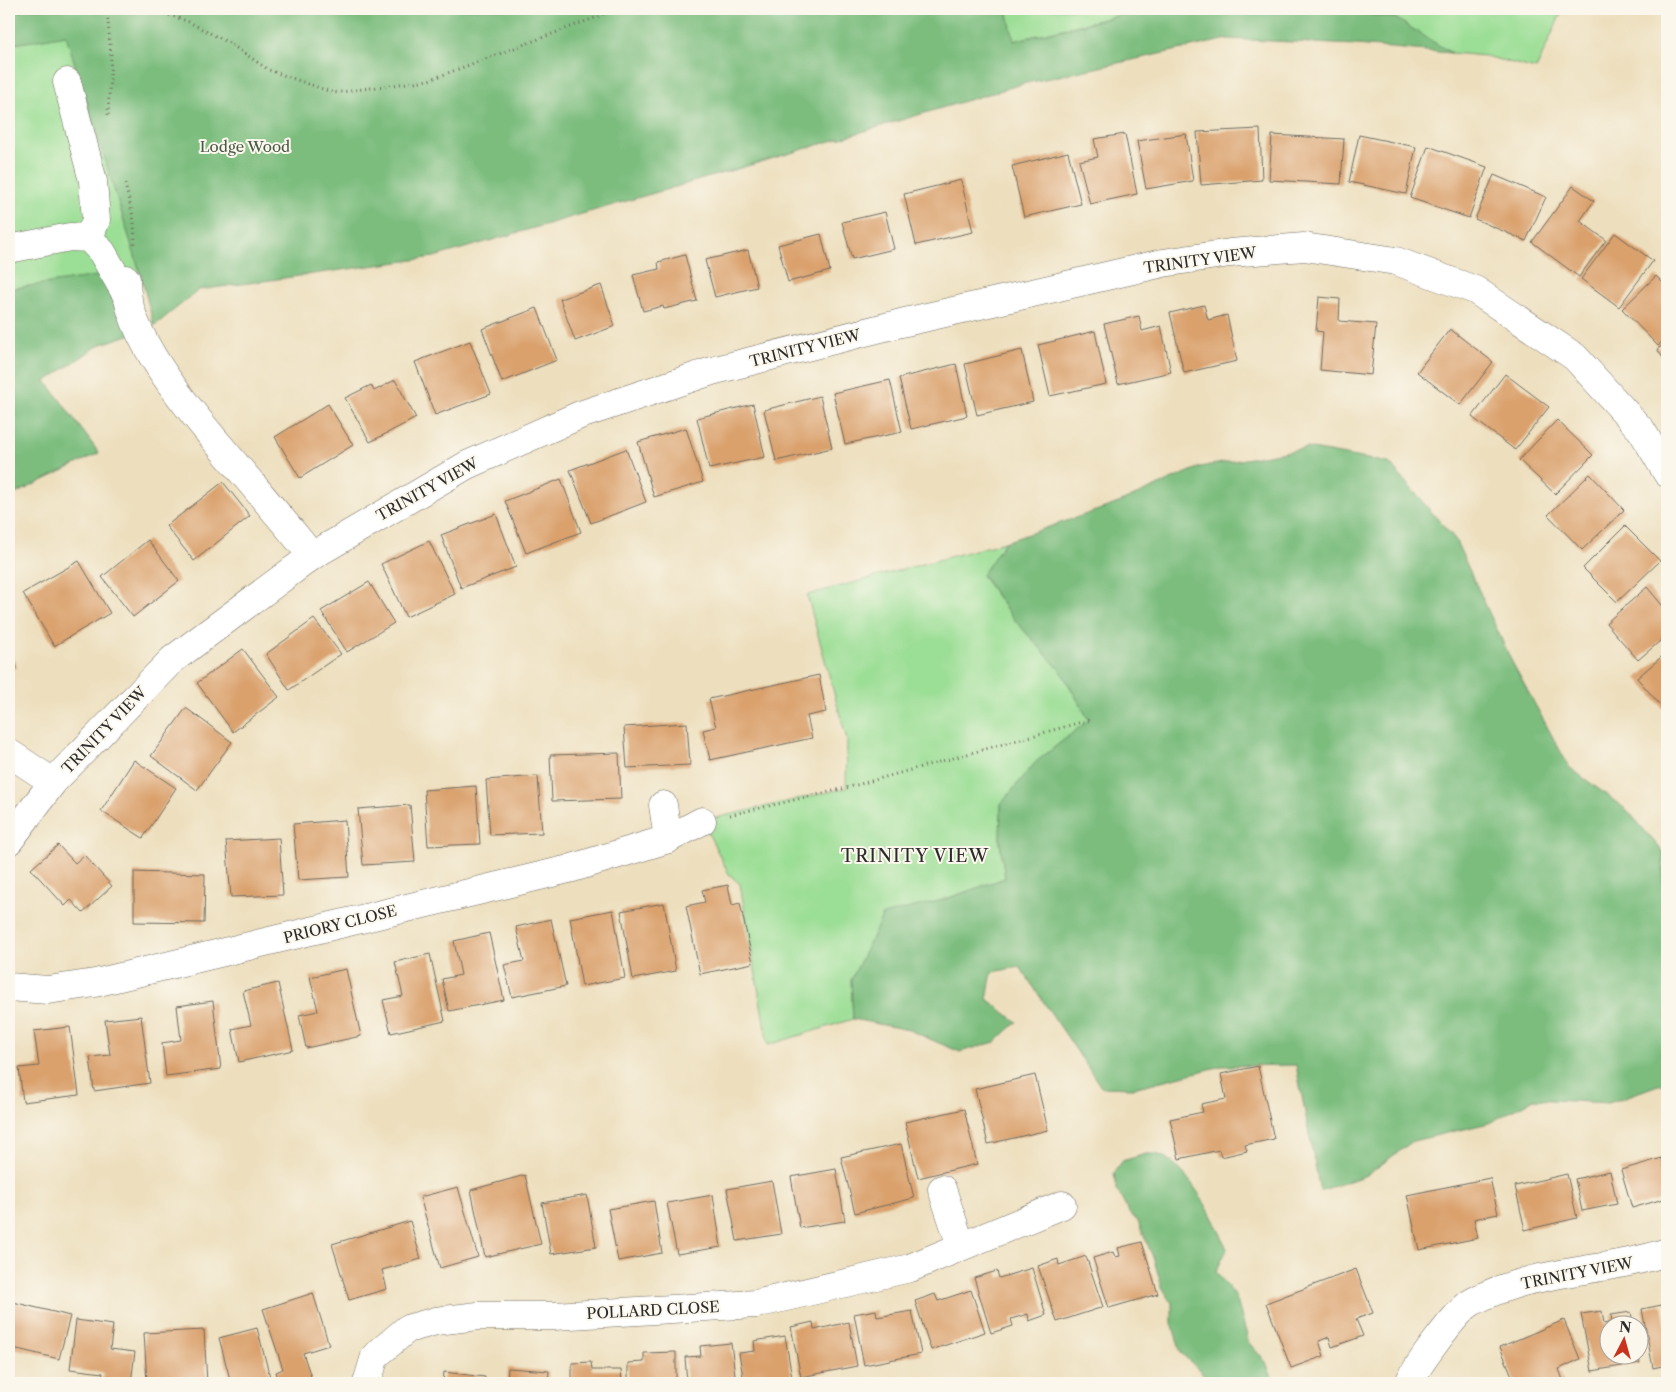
<svg xmlns="http://www.w3.org/2000/svg" width="1676" height="1392" viewBox="0 0 1676 1392" font-family="'Libre Caslon Text',serif">
  <style>
    .green { fill: #9bde95; stroke: #638460 }
    .forest { fill: #7cbd7e; stroke: #547454 }
    .building { fill: #daa16d }
    .lines { fill: none; stroke-linecap: round; stroke-linejoin: round }
    .minor-casing { stroke: #6f6a5e; stroke-width: 29 }
    .path { stroke: #6f6a5e; stroke-width: 3; stroke-dasharray: 1 4; stroke-linecap: butt }
    .minor { stroke: #fff; stroke-width: 28 }
    .labels { text-anchor: middle; dominant-baseline: central; stroke-width: 4; stroke-linejoin: round; paint-order: stroke }
    .park-label { font-size: 15px; fill: #475846; stroke: #fbf7ec }
    .street-label { font-size: 15px; fill: #2b2b2b; stroke: #fbf7ec }
    .quarter-label { font-size: 18px; letter-spacing: 1px; fill: #2b2b2b; stroke: #fbf7ec }
  </style>
  <rect width="100%" height="100%" fill="#fbf7ec"/>
  <filter id="ink" filterUnits="userSpaceOnUse"><feTurbulence type="fractalNoise" baseFrequency=".02" numOctaves="2"/><feDisplacementMap in="SourceGraphic" scale="10" xChannelSelector="R" yChannelSelector="G"/><feConvolveMatrix kernelMatrix="1 2 1 2 8 2 1 2 1" color-interpolation-filters="sRGB"/></filter>
  <filter id="wash" filterUnits="userSpaceOnUse"><feTurbulence type="fractalNoise" baseFrequency=".0096" numOctaves="4" result="noise"/><feDisplacementMap in="SourceGraphic" scale="20" xChannelSelector="R" yChannelSelector="G"/><feGaussianBlur stdDeviation="1.12" result="paint"/><feColorMatrix in="noise" values="0 0 0 0 0 0 0 0 0 0 0 0 0 0 0 0 0 1.4 0 .05"/><feComposite in="paint" operator="in"/></filter>
  <g filter="url(#wash)">
    <rect width="100%" height="100%" fill="#eddfbe"/>
    <g class="green">
      <polygon points="1007,9 1145,9 1013,41"/>
      <polygon points="1328,9 1563,9 1536,69 1485,56 1451,53 1395,18"/>
      <polygon points="66,34 140,272 9,289 9,45"/>
      <polygon points="1005,542 982,576 1013,618 1061,671 1089,720 1036,762 1001,804 1000,842 1005,878 946,899 851,980 853,1019 768,1045 740,884 729,874 702,821 846,788 847,740 807,595"/>
      <polygon points="1663,852 1667,858 1667,923 1663,915"/>
    </g>
    <g class="forest">
      <polygon points="9,9 1007,9 1014,41 1145,9 1328,9 1395,18 1451,53 1356,45 1228,39 1022,84 737,169 434,257 199,290 154,326 140,272 66,35 9,45"/>
      <polygon points="110,274 137,332 99,345 46,381 99,453 9,497 9,289"/>
      <polygon points="1307,448 1389,463 1455,539 1512,662 1569,767 1628,811 1663,852 1663,915 1667,923 1667,1084 1658,1085 1609,1103 1534,1099 1489,1123 1413,1141 1367,1175 1320,1191 1296,1065 1222,1066 1133,1088 1101,1087 1020,967 992,972 987,999 1017,1022 995,1042 960,1052 909,1030 853,1019 851,980 883,915 946,899 1005,878 1000,842 1001,804 1036,762 1089,720 1061,671 1013,618 982,575 1005,542 1116,504 1200,467"/>
      <path d="M1146,1154C1151,1154 1160,1154 1164,1157C1192,1173 1215,1220 1227,1249L1216,1272L1236,1297L1249,1343L1266,1362L1274,1383H1213L1181,1353L1172,1323V1303L1162,1287L1153,1257L1138,1222L1129,1212L1117,1190L1114,1173L1122,1161Z"/>
    </g>
    <g id="blocks">
      <g class="building">
        <polygon points="1260,129 1262,180 1201,185 1197,132"/>
        <polygon points="1125,134 1137,194 1090,204 1079,161 1098,157 1094,139"/>
        <polygon points="1186,134 1193,181 1146,189 1137,141"/>
        <polygon points="1272,135 1344,139 1341,184 1269,180"/>
        <polygon points="1359,135 1416,147 1406,194 1349,182"/>
        <polygon points="1428,146 1487,167 1469,218 1410,198"/>
        <polygon points="1068,152 1081,204 1024,217 1012,166"/>
        <polygon points="1494,175 1546,197 1526,241 1475,219"/>
        <polygon points="961,180 973,232 916,245 904,194"/>
        <polygon points="1573,186 1594,201 1580,221 1606,240 1579,277 1532,242"/>
        <polygon points="885,212 894,249 852,259 842,222"/>
        <polygon points="1615,233 1653,261 1619,307 1581,279"/>
        <polygon points="821,234 830,271 788,282 778,245"/>
        <polygon points="748,250 757,287 715,297 705,260"/>
        <polygon points="685,255 697,301 664,309 663,306 643,311 633,275 659,269 658,262"/>
        <polygon points="1656,276 1667,287 1667,337 1658,346 1622,309"/>
        <polygon points="601,285 615,326 575,341 560,299"/>
        <polygon points="1319,297 1340,299 1339,321 1376,324 1371,375 1320,370 1323,332 1316,331"/>
        <polygon points="1204,305 1208,320 1227,315 1237,361 1184,373 1170,313"/>
        <polygon points="537,308 557,360 502,382 482,329"/>
        <polygon points="1139,316 1142,331 1161,326 1171,372 1118,384 1104,324"/>
        <polygon points="1450,329 1493,362 1460,405 1417,372"/>
        <polygon points="1095,331 1106,384 1050,396 1038,345"/>
        <polygon points="470,341 491,394 435,415 415,362"/>
        <polygon points="1667,343 1667,364 1657,349"/>
        <polygon points="1022,350 1033,402 977,415 965,364"/>
        <polygon points="956,364 967,416 911,429 899,378"/>
        <polygon points="1505,374 1549,407 1515,450 1472,417"/>
        <polygon points="395,380 416,418 370,442 345,398 371,385 374,391"/>
        <polygon points="890,380 902,432 845,444 833,393"/>
        <polygon points="820,396 832,448 776,461 764,410"/>
        <polygon points="328,404 353,445 300,478 275,437"/>
        <polygon points="753,404 765,457 709,469 697,418"/>
        <polygon points="1557,420 1593,455 1555,494 1519,460"/>
        <polygon points="686,428 703,482 654,497 638,442"/>
        <polygon points="626,449 646,502 591,523 570,470"/>
        <polygon points="1590,474 1624,510 1582,550 1548,515"/>
        <polygon points="561,479 581,532 526,553 505,501"/>
        <polygon points="223,482 250,516 194,561 166,526"/>
        <polygon points="496,514 516,567 461,588 441,535"/>
        <polygon points="1625,526 1660,561 1617,602 1583,568"/>
        <polygon points="148,540 179,581 133,617 102,577"/>
        <polygon points="429,541 455,594 406,617 381,564"/>
        <polygon points="79,561 110,613 54,646 23,593"/>
        <polygon points="369,582 394,623 347,652 321,611"/>
        <polygon points="1647,587 1667,611 1667,635 1638,660 1606,623"/>
        <polygon points="314,619 341,654 289,690 266,654"/>
        <polygon points="243,649 279,697 233,732 197,683"/>
        <polygon points="9,650 17,668 9,671"/>
        <polygon points="1667,652 1667,713 1637,678"/>
        <polygon points="819,675 826,712 807,716 812,738 710,760 703,730 716,727 709,699"/>
        <polygon points="186,708 232,742 197,790 151,756"/>
        <polygon points="687,723 690,765 627,768 624,727"/>
        <polygon points="619,753 621,799 552,801 550,755"/>
        <polygon points="134,760 176,788 143,838 101,811"/>
        <polygon points="538,776 542,833 490,835 486,780"/>
        <polygon points="476,786 480,844 428,846 424,790"/>
        <polygon points="410,805 415,862 363,865 358,809"/>
        <polygon points="345,820 349,877 298,880 293,824"/>
        <polygon points="279,838 283,895 231,897 226,841"/>
        <polygon points="58,845 75,863 84,855 112,886 83,913 71,900 65,906 31,869"/>
        <polygon points="134,872 205,874 204,923 134,922"/>
        <polygon points="728,885 732,905 740,903 753,963 700,974 686,906 705,902 702,890"/>
        <polygon points="664,903 676,971 633,979 621,911"/>
        <polygon points="613,910 625,978 582,986 570,918"/>
        <polygon points="551,919 566,986 512,997 504,965 524,961 516,927"/>
        <polygon points="489,933 504,1000 449,1011 442,979 461,975 454,941"/>
        <polygon points="430,954 445,1021 391,1033 383,1000 403,996 395,962"/>
        <polygon points="346,969 361,1036 306,1048 299,1015 318,1011 310,977"/>
        <polygon points="278,983 293,1050 239,1062 232,1029 251,1025 243,991"/>
        <polygon points="213,1001 221,1069 166,1076 162,1043 181,1040 177,1006"/>
        <polygon points="141,1016 150,1083 94,1091 90,1057 110,1055 105,1020"/>
        <polygon points="70,1027 79,1095 23,1102 19,1068 39,1066 34,1031"/>
        <polygon points="1258,1066 1274,1139 1245,1145 1247,1151 1221,1157 1219,1150 1179,1159 1170,1119 1203,1112 1201,1104 1226,1099 1221,1074"/>
        <polygon points="1035,1075 1048,1130 988,1144 975,1089"/>
        <polygon points="964,1109 977,1164 918,1178 905,1122"/>
        <polygon points="901,1144 914,1198 855,1213 841,1157"/>
        <polygon points="1662,1158 1667,1178 1667,1198 1632,1208 1621,1170"/>
        <polygon points="836,1169 845,1221 800,1228 791,1177"/>
        <polygon points="1610,1171 1617,1204 1582,1211 1575,1179"/>
        <polygon points="1567,1174 1577,1218 1525,1230 1515,1186"/>
        <polygon points="525,1175 541,1244 485,1257 471,1190"/>
        <polygon points="1490,1178 1498,1214 1474,1219 1478,1238 1419,1250 1407,1195"/>
        <polygon points="772,1181 781,1234 737,1241 727,1189"/>
        <polygon points="458,1187 478,1257 440,1268 420,1197"/>
        <polygon points="587,1195 596,1247 551,1254 542,1203"/>
        <polygon points="713,1195 721,1247 677,1254 667,1203"/>
        <polygon points="654,1201 662,1253 618,1261 608,1209"/>
        <polygon points="410,1221 421,1259 382,1270 387,1289 349,1300 332,1244"/>
        <polygon points="1142,1242 1158,1294 1109,1308 1093,1258 1113,1252 1115,1257 1120,1256 1118,1248"/>
        <polygon points="1086,1256 1103,1307 1057,1322 1038,1266 1058,1259 1059,1265"/>
        <polygon points="1032,1268 1046,1315 1029,1321 1028,1314 1011,1319 1013,1326 991,1333 974,1278 997,1271 999,1278"/>
        <polygon points="1356,1269 1373,1313 1356,1319 1363,1336 1332,1347 1329,1337 1319,1341 1324,1356 1291,1368 1266,1303"/>
        <polygon points="971,1290 985,1332 931,1350 915,1301 935,1294 938,1301"/>
        <polygon points="313,1293 329,1345 303,1353 313,1383 279,1383 276,1372 283,1369 263,1309"/>
        <polygon points="9,1301 70,1316 59,1359 9,1347"/>
        <polygon points="1662,1305 1667,1331 1667,1365 1653,1368 1642,1309"/>
        <polygon points="876,1310 877,1317 912,1311 921,1354 864,1365 854,1314"/>
        <polygon points="1602,1311 1604,1324 1612,1322 1611,1315 1631,1312 1633,1324 1608,1324 1608,1354 1638,1354 1640,1363 1592,1371 1581,1314"/>
        <polygon points="76,1320 113,1325 110,1349 135,1352 131,1383 102,1383 103,1373 70,1369"/>
        <polygon points="1564,1320 1580,1359 1559,1369 1564,1383 1515,1383 1500,1347"/>
        <polygon points="813,1322 814,1330 849,1322 857,1366 801,1377 791,1327"/>
        <polygon points="257,1328 270,1377 256,1381 257,1383 231,1383 219,1338"/>
        <polygon points="204,1330 207,1383 147,1383 144,1333"/>
        <polygon points="785,1336 793,1383 744,1383 739,1353 755,1351 754,1341"/>
        <polygon points="731,1343 736,1383 687,1383 685,1357 701,1356 700,1346"/>
        <polygon points="676,1352 676,1383 628,1383 628,1363 644,1362 644,1353"/>
        <polygon points="591,1362 592,1370 621,1370 622,1383 572,1383 572,1363"/>
        <polygon points="508,1368 549,1371 548,1383 507,1383"/>
        <polygon points="444,1372 485,1377 484,1383 443,1383"/>
      </g>
    </g>
  </g>
  <g filter="url(#ink)">
    <use href="#blocks" fill-opacity="0" stroke="#6f6a5e" stroke-width="1"/>
    <g class="lines">
      <defs>
        <g id="minor">
          <polyline points="67,82 93,181 96,220 89,238"/>
          <polyline points="9,249 70,237 89,238 102,252 126,294"/>
          <path d="M126,279C124,338 199,421 236,465C261,495 287,525 312,556"/>
          <polyline points="9,753 53,782"/>
          <polyline points="668,839 702,821"/>
          <polyline points="9,841 53,782 172,660 312,556 467,465 580,415 712,371 901,323 1163,263 1230,253 1304,247 1396,261 1475,290 1575,357 1642,431 1667,473"/>
          <polyline points="9,987 48,990 95,983 569,869 668,839 663,805"/>
          <polyline points="942,1189 961,1246"/>
          <polyline points="367,1383 375,1356 407,1329 436,1321 478,1316 554,1316 756,1304 910,1268 1062,1205"/>
          <path d="M1409,1383C1416,1367 1457,1310 1472,1302C1532,1269 1604,1273 1667,1252"/>
        </g>
      </defs>
      <use href="#minor" class="minor-casing"/>
      <g class="path">
        <polyline points="107,9 111,55 108,115"/>
        <polyline points="150,9 187,21 229,43 269,70 334,93 429,80 600,16 610,9"/>
        <polyline points="9,13 26,9"/>
        <polyline points="125,184 134,221 135,247"/>
        <polyline points="730,815 846,788 1089,720"/>
      </g>
      <use href="#minor" class="minor"/>
    </g>
  </g>
  <g class="labels">
    <g class="park-label">
      <text x="245" y="146">Lodge Wood</text>
    </g>
    <g class="street-label">
      <text transform="translate(1200 260) rotate(-8)">TRINITY VIEW</text>
      <text transform="translate(805 348) rotate(-14)">TRINITY VIEW</text>
      <text transform="translate(427 489) rotate(-29)">TRINITY VIEW</text>
      <text transform="translate(104 730) rotate(-46)">TRINITY VIEW</text>
      <text transform="translate(340 924) rotate(-14)">PRIORY CLOSE</text>
      <text transform="translate(1577 1273) rotate(-11)">TRINITY VIEW</text>
      <text transform="translate(653 1310) rotate(-3)">POLLARD CLOSE</text>
    </g>
    <g class="quarter-label">
      <text x="915" y="856">TRINITY VIEW</text>
    </g>
  </g>
  <rect width="1676" height="1392" fill="none" stroke="#fbf7ec" stroke-width="30"/>
  <g transform="translate(1624 1340) rotate(6)"><circle r="24" fill="#fbf7ec" stroke="#a8a59f"/>
  <path d="M0-4L9 19L0 12L-9 19Z" fill="#c8321e"/>
  <text y="-8" font-size="14" font-weight="bold" text-anchor="middle" fill="#2b2b2b">N</text>
  </g>
</svg>
